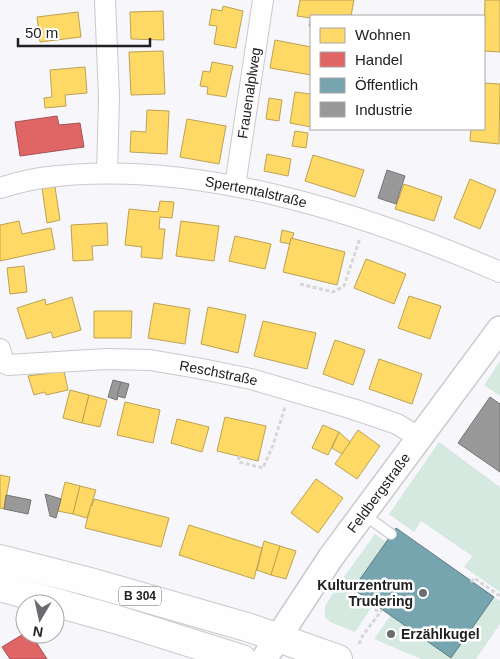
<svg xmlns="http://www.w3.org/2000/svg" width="500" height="659" viewBox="0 0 500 659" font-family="Arial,sans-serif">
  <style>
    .green { fill: #d6e9e0 }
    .homes { fill: #ffd966; stroke: #bca252 }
    .shops { fill: #e06666; stroke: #a65152 }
    .public { fill: #76a5af; stroke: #5c7d85 }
    .industry { fill: #999; stroke: #757576 }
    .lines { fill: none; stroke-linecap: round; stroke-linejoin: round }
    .service-casing { stroke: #c9cacd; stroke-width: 12 }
    .minor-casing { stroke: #c9cacd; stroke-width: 22 }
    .tertiary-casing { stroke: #c9cacd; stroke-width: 28 }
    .primary-casing { stroke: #c9cacd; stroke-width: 30 }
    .path { stroke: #d7d7d9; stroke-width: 3; stroke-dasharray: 4 2.5; stroke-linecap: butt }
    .service { stroke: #fefefe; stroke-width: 10 }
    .minor { stroke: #fefefe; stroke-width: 20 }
    .tertiary { stroke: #fefefe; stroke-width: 25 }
    .primary { stroke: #fefefe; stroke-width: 28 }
    .poi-dot { fill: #6b6c6f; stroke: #fff; stroke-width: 2 }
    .labels { text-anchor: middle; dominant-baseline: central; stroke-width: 5; stroke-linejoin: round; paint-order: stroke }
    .shield { fill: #fff; stroke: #636466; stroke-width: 1 }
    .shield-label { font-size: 12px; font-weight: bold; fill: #202124 }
    .street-label { font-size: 14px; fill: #202124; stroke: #fff }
    .poi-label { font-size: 14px; font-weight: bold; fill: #202124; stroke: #fff; text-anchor: end }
  </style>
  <rect width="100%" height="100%" fill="#f6f6fb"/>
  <g class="green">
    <polygon points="500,361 500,396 484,385"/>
    <polygon points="439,442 500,487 500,592 464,567 472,556 421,521 414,532 389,514"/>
    <polygon points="375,534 386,542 353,589 341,581"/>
    <polygon points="338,585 371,608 355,632 330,622 325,617 325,606"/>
    <polygon points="494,597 500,601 500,624 476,659 421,659 374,639 391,615 451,658"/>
  </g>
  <g class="homes">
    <polygon points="300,0 354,0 351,16 311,16 311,26 309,26 311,18 297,16"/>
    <polygon points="485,0 500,0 500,52 484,51"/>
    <polygon points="223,6 243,11 236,48 214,44 217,26 209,25 212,9 222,11"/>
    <polygon points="163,11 164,40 131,39 130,12"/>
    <polygon points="78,12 81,37 40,42 37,17"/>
    <polygon points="275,40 311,47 311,75 270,68"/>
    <polygon points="163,51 165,94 131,95 129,52"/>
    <polygon points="212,62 233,66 226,97 207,94 208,87 200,86 203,71 210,72"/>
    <polygon points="85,67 87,93 65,95 66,106 45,108 44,98 52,97 50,70"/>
    <polygon points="484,83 500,84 499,144 470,141 471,129 484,129"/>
    <polygon points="295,92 311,94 311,127 290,123"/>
    <polygon points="269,98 282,100 279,121 266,119"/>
    <polygon points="147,110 169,111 167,154 130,152 131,131 146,132"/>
    <polygon points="187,119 226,126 219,164 180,157"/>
    <polygon points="295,131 308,133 306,148 292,146"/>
    <polygon points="267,154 291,159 288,176 264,171"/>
    <polygon points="313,155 364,170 355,197 305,181"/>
    <polygon points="470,179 496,190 480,229 454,218"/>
    <polygon points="404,184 442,197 434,221 395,209"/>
    <polygon points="55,187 60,220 47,223 42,188"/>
    <polygon points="160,201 174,202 172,218 160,217 159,229 165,229 162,259 141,257 142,247 125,245 129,209 158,212"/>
    <polygon points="19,221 22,234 51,228 55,249 0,261 0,225"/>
    <polygon points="181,221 219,226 214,261 176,256"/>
    <polygon points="107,223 108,245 92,246 93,260 73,261 71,225"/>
    <polygon points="282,230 294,233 290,244 280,242"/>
    <polygon points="235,236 271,244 265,269 229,261"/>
    <polygon points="291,238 345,252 337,285 283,272"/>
    <polygon points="366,259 406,274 394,304 354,288"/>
    <polygon points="24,266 27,292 10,294 7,268"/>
    <polygon points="409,296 441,306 430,339 398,328"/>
    <polygon points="72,297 81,330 53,338 51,332 27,339 17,308 45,299 46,305"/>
    <polygon points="154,303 190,309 185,344 148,338"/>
    <polygon points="208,307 246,315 238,353 201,344"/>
    <polygon points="94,311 132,311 131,338 94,338"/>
    <polygon points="263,321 316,333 307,369 254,356"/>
    <polygon points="335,340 365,350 353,385 323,374"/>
    <polygon points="379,359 422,374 412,404 369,389"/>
    <polygon points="64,371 68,390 46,395 45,392 34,395 28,376"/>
    <polygon points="70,390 89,395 82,423 63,418"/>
    <polygon points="89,395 107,400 100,427 82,423"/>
    <polygon points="125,402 160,410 153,443 117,435"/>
    <polygon points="225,417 266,426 258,461 217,451"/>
    <polygon points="177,419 209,427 202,452 171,443"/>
    <polygon points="323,425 339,432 328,455 312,448"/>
    <polygon points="358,430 380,446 357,479 335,464"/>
    <polygon points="339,432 350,442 342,454 332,448"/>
    <polygon points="0,475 10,477 4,509 0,508"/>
    <polygon points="316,479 343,498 318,533 291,513"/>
    <polygon points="65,482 80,486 73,514 58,511"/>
    <polygon points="80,486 96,490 87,518 73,514"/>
    <polygon points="94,499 169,518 161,547 85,528 91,505 92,506"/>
    <polygon points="189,525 262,548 254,579 179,555"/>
    <polygon points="264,541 280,546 271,575 257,570"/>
    <polygon points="280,546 296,551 286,579 271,575"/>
  </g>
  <g class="shops">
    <polygon points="57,116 59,125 80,123 84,147 20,156 15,122"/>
    <polygon points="25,633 31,634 47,659 10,659 2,647"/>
  </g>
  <polygon class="public" points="396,528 494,597 451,658 353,589"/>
  <g class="industry">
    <polygon points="387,170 405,176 396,204 378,198"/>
    <polygon points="113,380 121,382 117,400 108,397"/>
    <polygon points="121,382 129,384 125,398 117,396"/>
    <polygon points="490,397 500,404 500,472 458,443"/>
    <polygon points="45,494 61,499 56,518 50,516"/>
    <polygon points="6,495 31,500 28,514 4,509"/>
  </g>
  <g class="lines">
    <defs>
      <polyline id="service" points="363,514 391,534"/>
      <g id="minor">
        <polyline points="105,0 109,97 107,173"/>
        <path id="s1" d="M235,186L263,0"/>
        <path id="s2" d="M0,188C13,184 27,180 41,178C192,157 363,213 500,272"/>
        <path id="s3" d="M0,349L4,363L8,365L106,359L150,360L197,368L251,379L353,409L397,424L420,438"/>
      </g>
      <g id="tertiary">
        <path id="s4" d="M264,659L331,557L500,329"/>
      </g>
      <g id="primary">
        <polyline points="0,559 90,582 250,628 338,659"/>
        <polyline points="0,587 118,620 242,659"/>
      </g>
    </defs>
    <use href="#service" class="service-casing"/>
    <use href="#minor" class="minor-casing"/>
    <use href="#tertiary" class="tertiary-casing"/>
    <use href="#primary" class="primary-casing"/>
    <g class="path">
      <polyline points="300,284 333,292 344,286 360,238"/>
      <polyline points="239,456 239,462 263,468 273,445 285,407"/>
      <polyline points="338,582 380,613"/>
      <polyline points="471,582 474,578 500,596"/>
      <polyline points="359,644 363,635 382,610"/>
    </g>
    <use href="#service" class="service"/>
    <use href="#minor" class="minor"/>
    <use href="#tertiary" class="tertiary"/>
    <use href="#primary" class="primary"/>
  </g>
  <g class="poi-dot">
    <circle cx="423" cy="593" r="5"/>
    <circle cx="391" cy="634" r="5"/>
  </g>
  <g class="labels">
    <rect class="shield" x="119" y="586.5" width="42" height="19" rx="4"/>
    <g class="shield-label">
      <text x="140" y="596">B 304</text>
    </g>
    <g class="street-label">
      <text stroke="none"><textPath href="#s1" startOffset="94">Frauenalplweg</textPath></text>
      <text stroke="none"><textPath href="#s2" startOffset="259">Spertentalstraße</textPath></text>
      <text stroke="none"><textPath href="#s3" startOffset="231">Reschstraße</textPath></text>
      <text stroke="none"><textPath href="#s4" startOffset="202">Feldbergstraße</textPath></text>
    </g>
    <g class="poi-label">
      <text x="413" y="585">Kulturzentrum<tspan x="413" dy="16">Trudering</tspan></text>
      <text x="401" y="634" text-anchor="start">Erzählkugel</text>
    </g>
  </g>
  <rect x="310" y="15" width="175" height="115" fill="#ffffff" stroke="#a6a6a7"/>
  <rect x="320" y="28" width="25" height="15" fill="#ffd966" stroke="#a6a6a7"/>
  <text x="355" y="40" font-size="15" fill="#202124">Wohnen</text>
  <rect x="320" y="52" width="25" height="15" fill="#e06666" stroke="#a6a6a7"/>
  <text x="355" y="65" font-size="15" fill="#202124">Handel</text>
  <rect x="320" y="78" width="25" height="15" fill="#76a5af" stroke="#a6a6a7"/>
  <text x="355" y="90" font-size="15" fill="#202124">Öffentlich</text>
  <rect x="320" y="102" width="25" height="15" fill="#999999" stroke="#a6a6a7"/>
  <text x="355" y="115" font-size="15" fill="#202124">Industrie</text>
  <g transform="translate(40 619) rotate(189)"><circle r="24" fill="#ffffff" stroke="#a6a6a7"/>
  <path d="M0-4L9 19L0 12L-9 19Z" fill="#6b6c6f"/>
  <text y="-8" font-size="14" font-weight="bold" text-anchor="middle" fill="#202124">N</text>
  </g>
  <path d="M18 38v8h132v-8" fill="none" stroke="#202124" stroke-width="2.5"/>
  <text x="25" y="38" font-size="15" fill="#202124" stroke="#ffffff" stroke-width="4" paint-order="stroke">50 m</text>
</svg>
